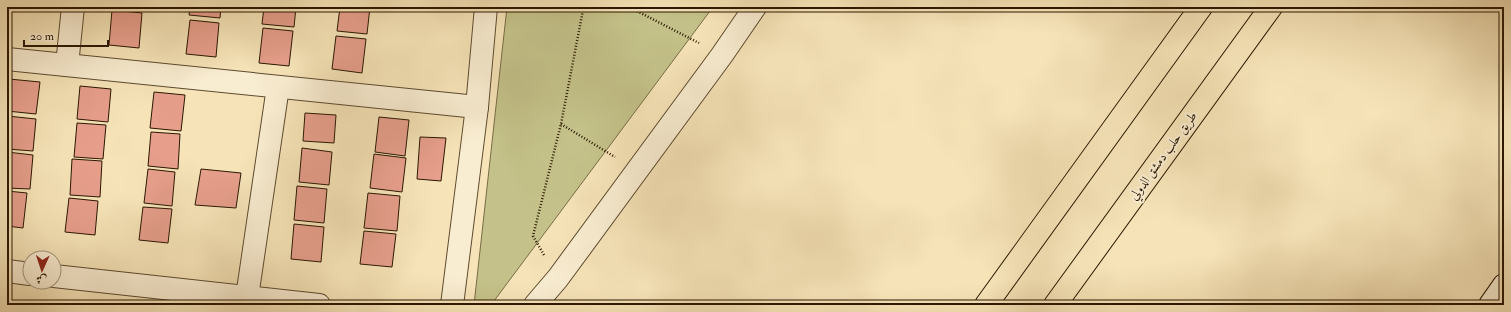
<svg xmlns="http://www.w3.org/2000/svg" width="1511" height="312" viewBox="0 0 1511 312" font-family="'IM FELL Double Pica',Amiri,serif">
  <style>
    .green { fill: #c4c28a; stroke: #776c46 }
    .building { fill: #e79f8c; stroke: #2a1701 }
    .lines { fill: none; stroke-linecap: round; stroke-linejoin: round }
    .street-casing { stroke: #5d4a2f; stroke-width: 24 }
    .secondary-casing { stroke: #2a1701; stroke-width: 24 }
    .highway-casing { stroke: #2a1701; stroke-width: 24 }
    .path { stroke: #2a1701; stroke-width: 2.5; stroke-dasharray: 1 2; stroke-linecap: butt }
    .street { stroke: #f9edd1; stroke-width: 22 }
    .secondary { stroke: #f9edd1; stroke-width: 22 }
    .highway { stroke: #f6e4b8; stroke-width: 22 }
    .labels { text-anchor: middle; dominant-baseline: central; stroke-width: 4; stroke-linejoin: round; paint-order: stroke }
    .street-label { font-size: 13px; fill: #2a1701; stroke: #f9edd1 }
  </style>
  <rect width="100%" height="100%" fill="#f6e4b8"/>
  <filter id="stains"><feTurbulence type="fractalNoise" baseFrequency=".005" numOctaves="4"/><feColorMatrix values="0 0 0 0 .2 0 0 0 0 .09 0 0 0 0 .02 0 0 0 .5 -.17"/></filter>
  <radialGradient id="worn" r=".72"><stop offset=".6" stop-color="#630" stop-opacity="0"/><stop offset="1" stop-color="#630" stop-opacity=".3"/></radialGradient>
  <polygon class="green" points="507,7 713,7 491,305 474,305"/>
  <g class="building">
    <polygon points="114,7 144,7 144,11"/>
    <polygon points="190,7 221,7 220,18 189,15"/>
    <polygon points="264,7 296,7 294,27 262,24"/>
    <polygon points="340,7 370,7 367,34 337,31"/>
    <polygon points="112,10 142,13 139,48 109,45"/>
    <polygon points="190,20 219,23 216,57 186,54"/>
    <polygon points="263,28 293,31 289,66 259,63"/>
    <polygon points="336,36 366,39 362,73 332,69"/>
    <polygon points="9,79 40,82 36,114 7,111"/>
    <polygon points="80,86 111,89 108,122 77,119"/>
    <polygon points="154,92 185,95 181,131 150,128"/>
    <polygon points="305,113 336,115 334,143 303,141"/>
    <polygon points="7,116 36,119 33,151 7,149"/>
    <polygon points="379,117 409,120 405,156 375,152"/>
    <polygon points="77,123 106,125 103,159 74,157"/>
    <polygon points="151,132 180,134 178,169 148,166"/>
    <polygon points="420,137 446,138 441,181 417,179"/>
    <polygon points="302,148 332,152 329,185 299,182"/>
    <polygon points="7,152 33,155 30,189 7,188"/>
    <polygon points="374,154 406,158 402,192 370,188"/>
    <polygon points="72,159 102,161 100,197 70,195"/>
    <polygon points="148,169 175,172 172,206 144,203"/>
    <polygon points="201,169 241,173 236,208 195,205"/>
    <polygon points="297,186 327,189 324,223 294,220"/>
    <polygon points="7,191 27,193 23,228 7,226"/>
    <polygon points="368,193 400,196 397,231 364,228"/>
    <polygon points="69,198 98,201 95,235 65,232"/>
    <polygon points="143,207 172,209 168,243 139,240"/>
    <polygon points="294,224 324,227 321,262 291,259"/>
    <polygon points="364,231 396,234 392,267 360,264"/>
  </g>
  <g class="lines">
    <defs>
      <g id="street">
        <polyline points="7,59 477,107"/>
        <polyline points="67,65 73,7"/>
        <polyline points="7,271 30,274"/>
        <polyline points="54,276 319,305"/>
        <polyline points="247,297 278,87"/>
        <polyline points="452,305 477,107 486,7"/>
        <polyline points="535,305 558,278 722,55 755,7"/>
      </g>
      <polyline id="secondary" points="1490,305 1504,285"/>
      <g id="highway">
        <polyline points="986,305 1201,7"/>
        <polyline points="1055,305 1271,7"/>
      </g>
    </defs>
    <use href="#street" class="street-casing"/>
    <use href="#secondary" class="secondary-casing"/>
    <use href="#highway" class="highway-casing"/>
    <g class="path">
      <polyline points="576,7 590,11 602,7"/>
      <polyline points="629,7 699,43"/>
      <polyline points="561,124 615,157"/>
      <polyline points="544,255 533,236 561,124 583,10"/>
    </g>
    <use href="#street" class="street"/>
    <use href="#secondary" class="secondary"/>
    <use href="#highway" class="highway"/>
  </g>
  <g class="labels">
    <g class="street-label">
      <text transform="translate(1163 156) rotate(-54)">طريق حلب دمشق الدولي</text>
    </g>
  </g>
  <rect width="1511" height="312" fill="none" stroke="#f6e4b8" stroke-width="24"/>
  <rect x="8" y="8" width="1495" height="296" fill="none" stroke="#2a1701" stroke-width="2"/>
  <rect x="12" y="12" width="1487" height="288" fill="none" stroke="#2a1701"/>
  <g transform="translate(42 270) rotate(183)"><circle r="19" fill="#f9edd1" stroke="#a6977e"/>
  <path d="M0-3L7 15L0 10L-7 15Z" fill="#8f2418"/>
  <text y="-6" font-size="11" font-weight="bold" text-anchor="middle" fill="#2a1701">ش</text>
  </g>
  <path d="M24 40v6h84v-6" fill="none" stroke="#2a1701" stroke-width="2"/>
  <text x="30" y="40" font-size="12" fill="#2a1701" stroke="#f9edd1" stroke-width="3" paint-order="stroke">20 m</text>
  <rect width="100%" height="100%" filter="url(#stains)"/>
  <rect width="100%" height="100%" fill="url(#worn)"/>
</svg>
